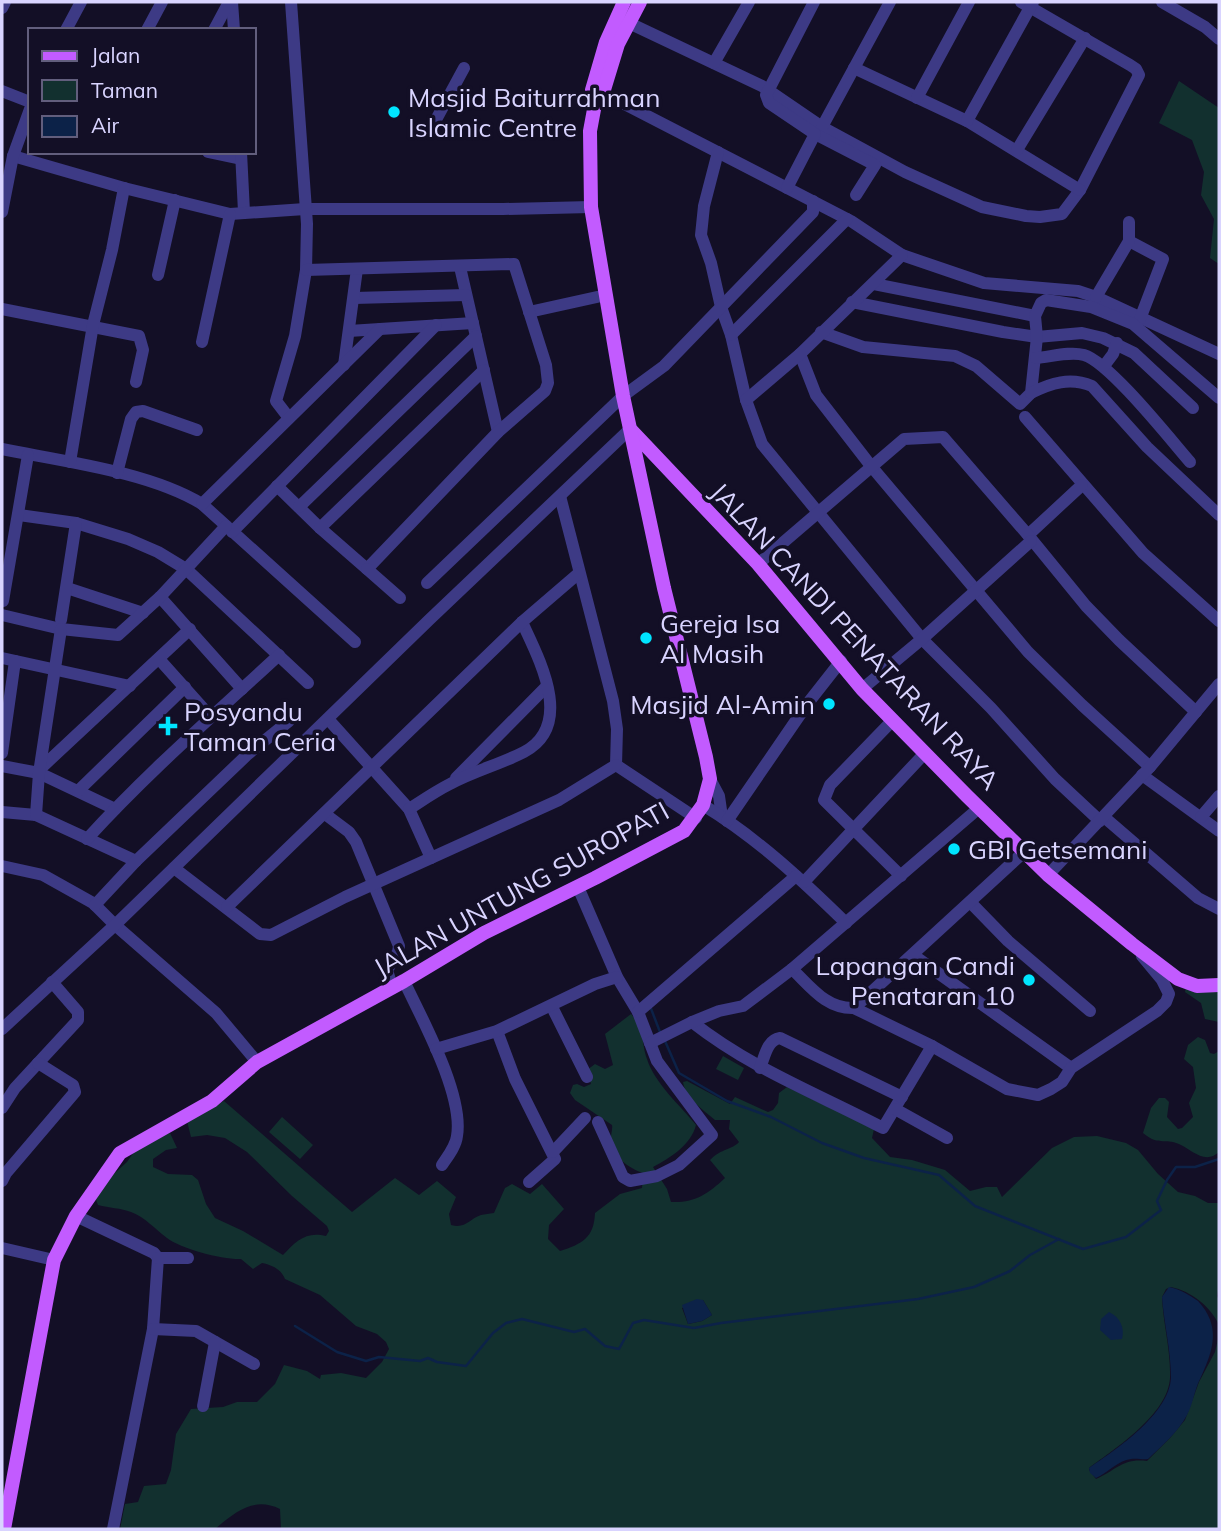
<svg xmlns="http://www.w3.org/2000/svg" width="1221" height="1531" viewBox="0 0 1221 1531" font-family="Mulish,sans-serif">
  <style>
    .green { fill: #12302f; fill-rule: evenodd }
    .water { fill: #0c2248 }
    .lines { fill: none; stroke-linecap: round; stroke-linejoin: round }
    .stream { stroke: #0c2248; stroke-width: 2.5 }
    .minor { stroke: #3d3a85; stroke-width: 12 }
    .major { stroke: #c25bff; stroke-width: 14 }
    .poi-dot { fill: #00e5ff; stroke: #130f26; stroke-width: 2.5 }
    .labels { text-anchor: middle; dominant-baseline: central; stroke-width: 7; stroke-linejoin: round; paint-order: stroke }
    .poi-label { font-size: 26px; fill: #d9d4ff; stroke: #130f26; text-anchor: start }
    .street-label { font-size: 26px; fill: #d9d4ff; stroke: #130f26 }
  </style>
  <rect width="100%" height="100%" fill="#130f26"/>
  <g class="green">
    <polygon points="1179,81 1219,108 1219,264 1210,258 1214,219 1201,195 1204,172 1192,140 1159,123"/>
    <polygon points="1186,987 1219,991 1219,1022 1205,1019 1201,1003 1185,992"/>
    <path d="M631,1014C645,1028 641,1042 647,1059C655,1084 680,1105 696,1125C691,1145 670,1158 653,1167L667,1189L671,1202C695,1203 708,1194 725,1178L710,1160C722,1148 732,1150 739,1142L729,1129L730,1120H715C703,1110 685,1097 683,1082L687,1081L730,1104L735,1097L768,1112L773,1110L778,1103L779,1093L787,1087L874,1129L872,1138L890,1157L912,1160L945,1170L970,1191L986,1187H997L1002,1197L1052,1148L1074,1137L1097,1136L1126,1143L1138,1150L1158,1174L1178,1192L1195,1196L1208,1203H1219V1286L1217,1296L1219,1300V1325C1211,1307 1191,1291 1171,1287L1166,1289L1162,1297C1163,1323 1171,1351 1170,1378C1168,1414 1116,1448 1089,1468V1470L1096,1479C1117,1470 1122,1458 1147,1461L1170,1438L1185,1420L1199,1382L1215,1352L1219,1335V1529H281L280,1509C254,1496 235,1512 215,1529H120L125,1504L138,1502L144,1486L166,1484L171,1470L176,1434L191,1409L223,1407L237,1402H257L275,1384L284,1365L307,1371L320,1379L321,1375L341,1373L366,1378L382,1362L389,1349L386,1342L377,1334L356,1326L320,1295L285,1279C281,1269 272,1265 262,1263L253,1269L241,1259C224,1260 181,1249 167,1238C156,1230 145,1217 131,1212C121,1208 109,1208 98,1205L95,1197L107,1180L127,1162L138,1146L170,1133L177,1148L166,1150L153,1159V1167L168,1174L192,1175L198,1180L206,1204L215,1218L243,1231L283,1255C296,1241 306,1231 326,1236L329,1231L327,1226L292,1196L247,1152L225,1138L207,1135L191,1137L187,1121L224,1101L352,1212L395,1178L419,1195L437,1181L456,1197L449,1214L451,1225C466,1229 469,1219 481,1215C485,1214 489,1214 494,1213L505,1188L512,1184L530,1194L542,1184L564,1209L549,1225L548,1239L560,1251C582,1244 594,1238 595,1213L620,1194L642,1188L643,1173C629,1168 614,1158 611,1142C610,1136 613,1130 612,1125L575,1100L570,1093L573,1085L577,1084L584,1087L591,1084L587,1070L595,1064L605,1069L613,1065L605,1034ZM703,1300L712,1315L702,1321L688,1324L682,1308Z"/>
    <path d="M1198,1037L1205,1040L1210,1053L1214,1054L1219,1051V1152C1205,1165 1192,1150 1179,1144C1163,1137 1160,1147 1143,1133L1151,1108L1159,1098H1165L1169,1102L1167,1117L1178,1129L1182,1128L1193,1117L1189,1103L1196,1088L1193,1067L1184,1059L1188,1045Z"/>
    <polygon points="723,1056 744,1068 738,1080 716,1069"/>
    <polygon points="282,1117 313,1145 300,1159 269,1132"/>
  </g>
  <g class="water">
    <path d="M1169,1287C1180,1289 1189,1295 1198,1301C1221,1326 1214,1349 1200,1379C1194,1391 1193,1404 1187,1415C1178,1432 1162,1446 1148,1459C1143,1460 1137,1458 1131,1459C1118,1460 1108,1473 1096,1478L1090,1473L1089,1468C1117,1449 1169,1414 1171,1378C1171,1351 1164,1323 1162,1297Z"/>
    <polygon points="697,1299 703,1300 712,1315 702,1321 688,1324 682,1305"/>
    <path d="M1109,1312C1120,1317 1125,1328 1122,1339L1111,1340L1100,1330L1101,1319Z"/>
  </g>
  <g class="lines">
    <g class="stream">
      <polyline points="650,1006 660,1032"/>
      <polyline points="665,1041 679,1073 727,1101 771,1117 822,1143 864,1158 939,1175 975,1206 1083,1249 1126,1237 1161,1210 1157,1201 1167,1180 1176,1167 1195,1167 1219,1159"/>
      <polyline points="295,1326 337,1352 366,1361 379,1357 420,1361 428,1358 437,1362 466,1366 493,1333 506,1323 522,1319 574,1332 585,1329 605,1346 619,1349 633,1323 644,1320 694,1328 721,1323 918,1299 974,1287 1010,1271 1030,1255 1059,1239"/>
    </g>
    <g class="minor">
      <polyline points="232,2 234,30"/>
      <polyline points="1162,2 1205,27 1219,39"/>
      <polyline points="2,8 5,2"/>
      <polyline points="629,23 762,86 822,127 905,172 982,207 1026,216 1040,217 1062,214 1080,190 1139,75 1136,69 1130,65 1021,2"/>
      <polyline points="66,30 81,2"/>
      <polyline points="147,30 162,2"/>
      <polyline points="214,30 229,2"/>
      <polyline points="714,63 749,2"/>
      <polyline points="854,68 967,121 1080,190"/>
      <polyline points="2,91 30,102"/>
      <polyline points="603,93 851,221 902,255 984,283 1078,291 1096,297 1219,354"/>
      <polyline points="917,98 969,2"/>
      <polyline points="967,121 1033,2"/>
      <polyline points="822,127 890,2"/>
      <polyline points="431,129 464,68"/>
      <polyline points="815,134 875,165 856,195"/>
      <polyline points="1017,150 1085,38"/>
      <polyline points="208,152 241,159"/>
      <polyline points="241,152 244,212"/>
      <polyline points="718,152 704,206 701,235 711,263 721,307 731,335 746,400 762,444 922,639 991,708 1055,779 1100,821"/>
      <polyline points="13,156 124,188 230,214 305,209 503,209 591,207"/>
      <polyline points="787,188 815,134 769,103 766,95 814,2"/>
      <polyline points="2,212 13,156 30,109"/>
      <polyline points="1129,241 1163,259 1140,319"/>
      <polyline points="460,267 498,432"/>
      <polyline points="158,275 175,200"/>
      <polyline points="874,284 1035,316"/>
      <polyline points="1096,297 1129,241 1129,222"/>
      <polyline points="354,298 466,295"/>
      <polyline points="852,302 1003,332 1037,337 1082,333 1103,338 1134,353 1193,408"/>
      <polyline points="2,309 139,336 143,350 136,382"/>
      <polyline points="529,312 606,295"/>
      <polyline points="349,331 473,323"/>
      <polyline points="821,332 863,347 955,356 976,366 1020,404 1031,393 1037,337 1035,316 1041,303 1046,300 1091,307 1133,324 1219,398"/>
      <polyline points="731,335 847,219"/>
      <polyline points="202,342 230,214"/>
      <polyline points="800,354 816,395 871,466 1028,652 1082,705 1150,767"/>
      <path d="M1036,358C1050,357 1070,351 1084,355C1109,362 1170,439 1190,462"/>
      <polyline points="344,365 357,269"/>
      <polyline points="1104,366 1113,354 1117,343"/>
      <path d="M1031,393C1051,383 1070,377 1092,386L1147,447L1219,515"/>
      <polyline points="746,400 800,354 902,255"/>
      <polyline points="1025,417 1143,553 1219,621"/>
      <polyline points="289,418 276,401 295,336 306,270 307,224 291,2"/>
      <path d="M2,449C62,461 150,472 202,504L355,642"/>
      <polyline points="70,462 93,325 112,250 124,188"/>
      <polyline points="117,473 131,419 136,412 143,411 197,430"/>
      <polyline points="277,486 320,528 367,569 498,432 545,391 548,383 546,365 514,264 306,270"/>
      <polyline points="560,496 613,701 617,729 616,765"/>
      <polyline points="202,504 380,329"/>
      <polyline points="299,507 476,336"/>
      <polyline points="19,515 76,523 128,539 158,552 186,569 308,683"/>
      <polyline points="320,528 484,370"/>
      <polyline points="232,532 436,325"/>
      <polyline points="1028,535 1082,485"/>
      <polyline points="758,564 904,439 943,437 1028,535 1086,606 1119,640 1196,712"/>
      <polyline points="367,569 400,598"/>
      <polyline points="427,583 623,396 664,366 813,212 813,201"/>
      <polyline points="67,588 143,613"/>
      <polyline points="160,597 242,689"/>
      <polyline points="3,601 28,455"/>
      <polyline points="2,615 61,629 118,635 160,597 226,526"/>
      <polyline points="61,620 76,523"/>
      <polyline points="2,658 130,686"/>
      <polyline points="159,659 210,716"/>
      <polyline points="862,689 922,639 1031,541"/>
      <polyline points="328,719 409,809 431,858"/>
      <polyline points="893,720 830,785 824,800 901,876"/>
      <polyline points="2,753 15,661"/>
      <polyline points="616,765 696,818"/>
      <polyline points="2,766 39,773 115,809"/>
      <polyline points="40,769 190,629"/>
      <polyline points="1142,775 1219,831"/>
      <polyline points="456,778 547,686"/>
      <polyline points="710,779 719,796 722,817"/>
      <polyline points="78,791 185,687"/>
      <path d="M703,805C756,837 802,880 846,923"/>
      <path d="M409,809C423,800 436,791 450,784C474,771 501,764 524,752C575,725 539,659 522,622"/>
      <polyline points="2,812 36,815 136,861"/>
      <polyline points="325,814 349,832 356,842 399,946 398,952 387,970 392,987"/>
      <polyline points="36,815 39,773 61,629"/>
      <polyline points="1104,817 1198,898 1219,909"/>
      <polyline points="1201,817 1219,796"/>
      <polyline points="727,821 808,703 841,661"/>
      <path d="M87,839C147,773 214,715 279,655"/>
      <polyline points="2,866 43,875 93,903 115,925 216,1013 257,1062"/>
      <polyline points="174,868 260,934 271,935 345,897 559,800 616,765"/>
      <polyline points="1048,875 1150,767 1219,684"/>
      <polyline points="804,882 925,753"/>
      <polyline points="578,887 617,977 638,1012 657,1061 712,1135 679,1165 657,1176 630,1181 623,1177 598,1122"/>
      <polyline points="971,903 1008,941 1090,1011"/>
      <polyline points="95,905 136,861 248,754 289,721"/>
      <polyline points="227,907 522,622 579,573"/>
      <polyline points="913,955 1071,1068"/>
      <path d="M792,969C811,987 826,1009 854,1008L932,1046L1007,1089L1038,1095L1051,1089L1062,1082L1071,1068L1157,1011L1166,1002L1169,994L1162,980L1142,956"/>
      <path d="M404,981C422,1019 464,1095 457,1136C456,1146 448,1156 442,1165"/>
      <polyline points="552,1007 587,1077"/>
      <polyline points="854,1008 1024,852"/>
      <polyline points="638,1012 796,876"/>
      <path d="M692,1022C752,1069 816,1093 883,1128L932,1046"/>
      <polyline points="2,1029 115,925 429,620 630,429"/>
      <polyline points="497,1031 515,1079 555,1159 529,1182"/>
      <polyline points="650,1043 692,1022 719,1011 743,1006 792,969 979,808"/>
      <polyline points="436,1049 497,1031 595,984 617,977"/>
      <path d="M760,1068C765,1056 767,1040 780,1038L902,1097"/>
      <polyline points="2,1108 15,1088 78,1020 78,1012 52,982"/>
      <polyline points="895,1109 947,1138"/>
      <polyline points="553,1152 585,1118"/>
      <polyline points="2,1181 6,1173 75,1092 73,1085 38,1063"/>
      <polyline points="76,1216 154,1253 158,1258 153,1329 113,1529"/>
      <polyline points="2,1248 54,1260"/>
      <polyline points="158,1258 188,1258"/>
      <polyline points="153,1329 196,1331 254,1364"/>
      <polyline points="203,1406 215,1342"/>
    </g>
    <g class="major">
      <polyline points="596,101 592,90 606,42 624,2"/>
      <polyline points="632,431 758,564 862,689 967,796 1048,875 1132,944 1178,979 1197,986 1219,985"/>
      <polyline points="4,1529 54,1260 76,1216 120,1153 212,1101 257,1062 404,981 484,933 595,878 684,831 703,805 710,779 706,757 664,588 623,396 591,207 590,131 595,104 603,93 618,44 640,2"/>
    </g>
  </g>
  <g class="poi-dot">
    <circle cx="394" cy="112" r="7"/>
    <circle cx="646" cy="638" r="7"/>
    <circle cx="829" cy="704" r="7"/>
    <path d="M164.5 715.5h7v7h7v7h-7v7h-7v-7h-7v-7h7z"/>
    <circle cx="954" cy="849" r="7"/>
    <circle cx="1029" cy="980" r="7"/>
  </g>
  <g class="labels">
    <g class="poi-label">
      <text x="408" y="97">Masjid Baiturrahman<tspan x="408" dy="30">Islamic Centre</tspan></text>
      <text x="660" y="623">Gereja Isa<tspan x="660" dy="30">Al Masih</tspan></text>
      <text x="815" y="704" text-anchor="end">Masjid Al-Amin</text>
      <text x="184" y="711">Posyandu<tspan x="184" dy="30">Taman Ceria</tspan></text>
      <text x="968" y="849">GBI Getsemani</text>
      <text x="1015" y="965" text-anchor="end">Lapangan Candi<tspan x="1015" dy="30">Penataran 10</tspan></text>
    </g>
    <g class="street-label">
      <text transform="translate(855 636) rotate(47)">JALAN CANDI PENATARAN RAYA</text>
      <text transform="translate(521 889) rotate(-29)">JALAN UNTUNG SUROPATI</text>
    </g>
  </g>
  <rect width="1221" height="1531" fill="none" stroke="#d9d4ff" stroke-width="7"/>
  <rect x="28" y="28" width="228" height="126" fill="#130f26" stroke="#625e7d" stroke-width="2"/>
  <rect x="42" y="51" width="35" height="10" fill="#c25bff" stroke="#625e7d" stroke-width="2"/>
  <text x="91" y="63" font-size="21" fill="#d9d4ff">Jalan</text>
  <rect x="42" y="80" width="35" height="21" fill="#12302f" stroke="#625e7d" stroke-width="2"/>
  <text x="91" y="98" font-size="21" fill="#d9d4ff">Taman</text>
  <rect x="42" y="116" width="35" height="21" fill="#0c2248" stroke="#625e7d" stroke-width="2"/>
  <text x="91" y="133" font-size="21" fill="#d9d4ff">Air</text>
</svg>
